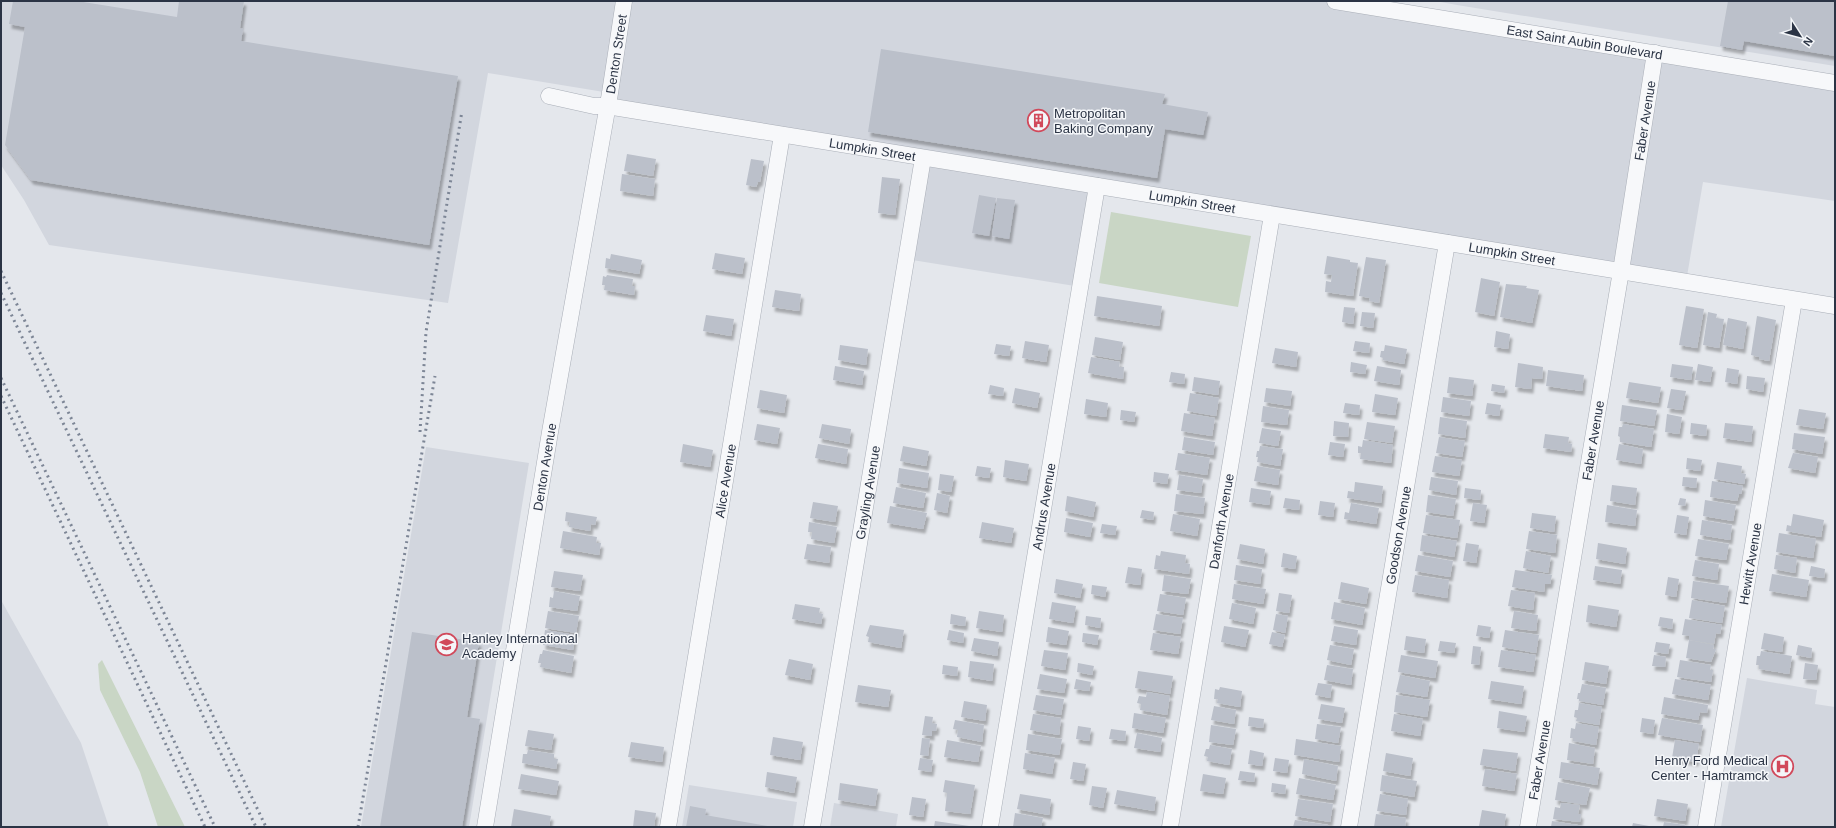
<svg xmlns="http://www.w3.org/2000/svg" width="1836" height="828" viewBox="0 0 1836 828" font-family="Arial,sans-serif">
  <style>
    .built { fill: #d2d6de }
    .green { fill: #c9d6c5 }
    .building { fill: #bbc0ca; filter: url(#shadow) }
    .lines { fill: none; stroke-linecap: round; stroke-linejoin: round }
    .minor-casing { stroke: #a9aeb7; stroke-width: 17 }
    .minor { stroke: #f7f8fa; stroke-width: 16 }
    .rail { stroke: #7d8696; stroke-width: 3; stroke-dasharray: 2 4; stroke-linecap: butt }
    .labels { text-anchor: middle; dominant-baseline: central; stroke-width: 3; stroke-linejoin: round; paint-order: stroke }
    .street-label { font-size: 13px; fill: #2b3445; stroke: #f4f6f9 }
    .poi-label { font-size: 13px; fill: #2b3445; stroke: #f4f6f9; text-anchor: start }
  </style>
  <defs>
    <filter id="shadow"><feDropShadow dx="2.5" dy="4.5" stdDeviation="1" flood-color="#0004"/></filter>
  </defs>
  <rect width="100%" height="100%" fill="#e4e7ec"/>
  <g class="built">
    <polygon points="1,1 1335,1 1835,83 1835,201 1703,182 1686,282 1098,186 1081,287 906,259 923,158 607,106 610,93 488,73 448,303 49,245 24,200 1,165"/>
    <polygon points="1435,1 1835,1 1835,66 1457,5"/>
    <polygon points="426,447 529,463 469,827 361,827"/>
    <polygon points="1,600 81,743 109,827 1,827"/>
    <polygon points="1747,678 1817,690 1815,704 1835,707 1835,827 1721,827"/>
    <polygon points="689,785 797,802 793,827 682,827"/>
    <polygon points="834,803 898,814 896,827 830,827"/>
  </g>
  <g class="green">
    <polygon points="1111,212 1251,236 1238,307 1099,283"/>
    <polygon points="102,660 185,827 158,827 140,772 100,690 98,664"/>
  </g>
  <g class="building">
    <polygon points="13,1 77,1 177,17 179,1 244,1 240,28 243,29 241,41 458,76 429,245 31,180 5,145 25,27 9,24"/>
    <polygon points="1728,1 1835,1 1835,56 1744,41 1742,50 1720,46"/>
    <polygon points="881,49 1165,94 1162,104 1208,112 1203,135 1165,129 1157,178 868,132"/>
    <polygon points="627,154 656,159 653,176 624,171"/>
    <polygon points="751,159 764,161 760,182 758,182 756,187 746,185"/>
    <polygon points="622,174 655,179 653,196 620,191"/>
    <polygon points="882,177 900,179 895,215 878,213"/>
    <polygon points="979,195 996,198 989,236 972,233"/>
    <polygon points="997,198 1015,200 1009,239 992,236"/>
    <polygon points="715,253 745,258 742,274 712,269"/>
    <polygon points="611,254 642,260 639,274 605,268 606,258 610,259"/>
    <polygon points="1327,256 1350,260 1350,262 1358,263 1353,296 1325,292 1326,281 1331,282 1332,275 1324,274"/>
    <polygon points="1366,257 1386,260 1379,303 1369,301 1370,298 1359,296"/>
    <polygon points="607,275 633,279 632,286 635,286 634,295 604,290 605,285 602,285 603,276 606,277"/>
    <polygon points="1481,278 1500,282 1494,316 1475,312"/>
    <polygon points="1506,284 1527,286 1526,288 1539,290 1532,323 1500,317"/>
    <polygon points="775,290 801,294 799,311 772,307"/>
    <polygon points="1097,296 1162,306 1159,326 1094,316"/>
    <polygon points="1686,306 1704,309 1697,348 1679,345"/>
    <polygon points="1344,307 1355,308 1353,324 1342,322"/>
    <polygon points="1362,312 1375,313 1373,328 1360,326"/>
    <polygon points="1708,312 1717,314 1716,318 1724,319 1719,348 1703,345"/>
    <polygon points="706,315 734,319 731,336 703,331"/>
    <polygon points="1757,316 1776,320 1769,361 1759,359 1759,357 1751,355"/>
    <polygon points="1728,318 1747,322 1743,349 1723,345"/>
    <polygon points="1496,331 1510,334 1508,349 1494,347"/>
    <polygon points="1095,337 1123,342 1120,360 1092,355"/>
    <polygon points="1025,341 1049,345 1046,362 1022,358"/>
    <polygon points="1355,341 1370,343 1369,353 1353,351"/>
    <polygon points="996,344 1011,346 1009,356 994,354"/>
    <polygon points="840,345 868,349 866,365 838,360"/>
    <polygon points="1385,345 1407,349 1404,364 1383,360 1383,358 1380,357 1381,351 1384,351"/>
    <polygon points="1275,348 1298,352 1296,367 1272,363"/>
    <polygon points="1091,357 1120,362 1119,367 1124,367 1123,379 1088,373"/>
    <polygon points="1351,362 1367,365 1365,374 1350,372"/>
    <polygon points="1518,363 1543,367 1542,379 1532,378 1531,389 1515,387"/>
    <polygon points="1672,364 1693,367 1691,380 1670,377"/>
    <polygon points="1698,364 1713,367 1710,382 1695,380"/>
    <polygon points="835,366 864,371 862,385 833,380"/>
    <polygon points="1377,366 1401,370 1399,385 1374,381"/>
    <polygon points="1727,368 1739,370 1737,384 1725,382"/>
    <polygon points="1548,370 1584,375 1582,391 1546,386"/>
    <polygon points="1171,372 1185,374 1184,384 1169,382"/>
    <polygon points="1747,376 1765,378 1763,392 1746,389"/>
    <polygon points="1194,377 1220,381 1218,395 1192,391"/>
    <polygon points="1449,377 1474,380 1472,396 1447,393"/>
    <polygon points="1629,382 1661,387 1658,403 1626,398"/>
    <polygon points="1492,384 1505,386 1504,393 1491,391"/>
    <polygon points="990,385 1004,388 1003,396 988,394"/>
    <polygon points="1015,388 1040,393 1037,408 1012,403"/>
    <polygon points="1266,388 1292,391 1290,406 1264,402"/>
    <polygon points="1671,389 1686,391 1682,410 1667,408"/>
    <polygon points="760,390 787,395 784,413 757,408"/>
    <polygon points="1190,393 1219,398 1216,416 1187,411"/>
    <polygon points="1375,394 1398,398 1395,415 1372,412"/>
    <polygon points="1443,397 1471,401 1469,416 1441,412"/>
    <polygon points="1086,399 1108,403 1106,417 1084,414"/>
    <polygon points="1345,403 1360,405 1359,415 1343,413"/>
    <polygon points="1487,403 1501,405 1499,416 1485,414"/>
    <polygon points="1622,405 1657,410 1654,426 1620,421"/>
    <polygon points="1263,406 1289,410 1287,425 1261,422"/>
    <polygon points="1799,409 1826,413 1823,429 1796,425"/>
    <polygon points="1121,410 1136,412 1134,422 1120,420"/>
    <polygon points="1184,413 1215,418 1212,436 1181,431"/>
    <polygon points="1667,414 1682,417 1679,434 1665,432"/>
    <polygon points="1440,417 1467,421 1465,438 1438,434"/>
    <polygon points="1334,421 1349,423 1348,437 1333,436"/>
    <polygon points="1367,422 1395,426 1392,443 1364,439"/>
    <polygon points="1691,423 1707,425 1706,436 1690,434"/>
    <polygon points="1725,423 1753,426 1751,442 1723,438"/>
    <polygon points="757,424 780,428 777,444 754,440"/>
    <polygon points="822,424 851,429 849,444 819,438"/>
    <polygon points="1623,424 1654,429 1651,447 1620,442 1620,437 1618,436 1619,427 1622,427"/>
    <polygon points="1262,428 1281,431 1278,446 1259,443"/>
    <polygon points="1794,433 1825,437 1822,454 1792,449"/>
    <polygon points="1545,434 1569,437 1568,443 1572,444 1571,452 1543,448"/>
    <polygon points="1184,437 1215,442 1213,455 1182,450"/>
    <polygon points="1439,437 1465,441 1462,457 1436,453"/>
    <polygon points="1363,440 1393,445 1391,463 1360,459 1361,453 1358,453 1358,446 1362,447"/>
    <polygon points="1330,442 1345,444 1343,457 1328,455"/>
    <polygon points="683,444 713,450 710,467 680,462"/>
    <polygon points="818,444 848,449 846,464 815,458"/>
    <polygon points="1619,444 1643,449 1641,464 1616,460"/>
    <polygon points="903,446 929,451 926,466 900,461"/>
    <polygon points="1260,446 1283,449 1280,466 1257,462 1258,457 1256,457 1257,451 1259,451"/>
    <polygon points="1178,453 1210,458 1207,475 1175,470"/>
    <polygon points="1793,453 1818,457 1815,473 1788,468"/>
    <polygon points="1435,456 1462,460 1459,476 1432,472"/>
    <polygon points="1687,458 1702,460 1700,471 1686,469"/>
    <polygon points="1005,460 1029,464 1026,481 1003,477"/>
    <polygon points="1717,462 1742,466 1741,473 1746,474 1744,484 1714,479"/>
    <polygon points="977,466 991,468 989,478 975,476"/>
    <polygon points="1257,466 1280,470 1278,485 1254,481"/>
    <polygon points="899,468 929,473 927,488 897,483"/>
    <polygon points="1154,472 1169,474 1167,484 1153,482"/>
    <polygon points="940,474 954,476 951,492 938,490"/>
    <polygon points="1179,475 1203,479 1201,493 1177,490"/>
    <polygon points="1431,477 1458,481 1456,495 1429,490"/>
    <polygon points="1683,477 1697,478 1696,488 1682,486"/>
    <polygon points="1712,481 1743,486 1741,494 1739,494 1737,501 1710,497"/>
    <polygon points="1355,482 1383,486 1381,503 1347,498 1348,491 1354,492"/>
    <polygon points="1612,485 1637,488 1635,505 1610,501"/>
    <polygon points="896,487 926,493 923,508 893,503"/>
    <polygon points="1251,488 1271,491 1269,505 1249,502"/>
    <polygon points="1465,488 1481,490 1480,500 1464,498"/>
    <polygon points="937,493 950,496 947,513 934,510"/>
    <polygon points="1176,494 1205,498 1203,514 1174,511"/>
    <polygon points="1428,495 1456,499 1453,516 1426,512"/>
    <polygon points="1067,496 1096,502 1093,517 1065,511"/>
    <polygon points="1285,498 1300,500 1299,510 1283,508"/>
    <polygon points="1680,498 1686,499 1685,506 1678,505"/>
    <polygon points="1705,500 1736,505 1733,521 1703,516"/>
    <polygon points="1320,501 1335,503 1333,517 1318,515"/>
    <polygon points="813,502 838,506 835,522 810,518"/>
    <polygon points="1351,503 1379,508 1376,524 1344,519 1345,512 1349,513"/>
    <polygon points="1473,503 1487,505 1484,523 1470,521"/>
    <polygon points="1607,505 1637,510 1635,526 1605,522"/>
    <polygon points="890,506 927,513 923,529 887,523"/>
    <polygon points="1142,510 1154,512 1153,520 1140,518"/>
    <polygon points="566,512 597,517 595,525 591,524 590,531 569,527 570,522 565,521"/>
    <polygon points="1532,513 1556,516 1554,532 1530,528"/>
    <polygon points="1173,514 1200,519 1197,536 1170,531"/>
    <polygon points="1793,514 1824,520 1821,537 1786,531 1787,525 1791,526"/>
    <polygon points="1426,515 1460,520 1457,538 1423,533"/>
    <polygon points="1677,515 1689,517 1686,535 1674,533"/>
    <polygon points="1066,518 1093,523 1090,537 1064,532"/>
    <polygon points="1702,520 1732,525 1730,540 1700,535"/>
    <polygon points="809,522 837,527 834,543 811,539 812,532 808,532"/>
    <polygon points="982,522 1014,528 1011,543 979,538"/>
    <polygon points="1102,524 1117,526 1115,535 1100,533"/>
    <polygon points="563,531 597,537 596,543 601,543 599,555 560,548"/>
    <polygon points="1529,531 1557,535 1555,553 1526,549"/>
    <polygon points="1779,533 1816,539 1813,558 1776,552"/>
    <polygon points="1422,535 1457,541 1454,557 1420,551"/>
    <polygon points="1698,539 1729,544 1726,560 1695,556"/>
    <polygon points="1466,543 1479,545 1476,563 1463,561"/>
    <polygon points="1598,543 1627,548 1625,564 1596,559"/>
    <polygon points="807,544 831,547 829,563 804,559"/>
    <polygon points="1240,544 1265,549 1263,564 1237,559"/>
    <polygon points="1161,551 1186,555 1185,563 1190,564 1189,574 1154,569 1156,555 1160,556"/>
    <polygon points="1526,551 1551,556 1548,573 1523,568"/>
    <polygon points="1283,553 1297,556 1295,569 1281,567"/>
    <polygon points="1418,555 1453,561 1450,577 1415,571"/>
    <polygon points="1776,555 1797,558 1795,573 1774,569"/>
    <polygon points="1695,560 1719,564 1717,580 1692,576"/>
    <polygon points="1236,565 1262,569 1260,584 1234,580"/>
    <polygon points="1595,566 1622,570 1620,584 1593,580"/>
    <polygon points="1811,566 1825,569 1824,578 1809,576"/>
    <polygon points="1128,567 1142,569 1140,585 1125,583"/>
    <polygon points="1515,570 1552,575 1550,584 1545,584 1544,592 1512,587"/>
    <polygon points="554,571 583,575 580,591 551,587"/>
    <polygon points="1772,574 1809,580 1806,597 1769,591"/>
    <polygon points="1164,575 1191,579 1188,594 1162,591"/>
    <polygon points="1415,575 1449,580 1447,598 1412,592"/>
    <polygon points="1668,577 1679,579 1676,597 1665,595"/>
    <polygon points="1056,579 1083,584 1080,598 1054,593"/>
    <polygon points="1693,581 1729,586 1726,603 1691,598"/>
    <polygon points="1341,582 1369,588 1366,604 1338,599"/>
    <polygon points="1234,584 1266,589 1263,604 1232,599"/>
    <polygon points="1092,585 1107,587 1105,597 1091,594"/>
    <polygon points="1511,590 1535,593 1533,610 1508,606"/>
    <polygon points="554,591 580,596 577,611 549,607 550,597 553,598"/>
    <polygon points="1279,593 1292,595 1289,613 1276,611"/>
    <polygon points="1160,594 1186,598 1183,615 1157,611"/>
    <polygon points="1692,600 1725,606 1722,623 1689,618"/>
    <polygon points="1052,602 1076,606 1073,623 1049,619"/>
    <polygon points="1334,602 1365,608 1362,625 1331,619"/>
    <polygon points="1232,603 1256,608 1253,624 1229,619"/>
    <polygon points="795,604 820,608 819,613 823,614 821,624 792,619"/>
    <polygon points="1588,605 1619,610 1616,627 1586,622"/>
    <polygon points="548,611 579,616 576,633 545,628"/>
    <polygon points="979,611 1004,615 1002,632 976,628"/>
    <polygon points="1514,611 1538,615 1536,631 1511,628"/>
    <polygon points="951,614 966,617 965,626 950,624"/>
    <polygon points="1156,614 1183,618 1180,634 1153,630"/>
    <polygon points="1276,614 1288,616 1285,633 1273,630"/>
    <polygon points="1086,616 1101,618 1100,628 1085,625"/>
    <polygon points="1660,617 1673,619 1672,629 1658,626"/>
    <polygon points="1685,619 1722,625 1720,634 1716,633 1714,644 1689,640 1689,636 1682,635"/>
    <polygon points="870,625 904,630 901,648 868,642 869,637 866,636"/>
    <polygon points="1478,625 1491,627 1489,638 1476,636"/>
    <polygon points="1224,626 1249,630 1245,647 1221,642"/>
    <polygon points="1334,626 1358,630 1356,645 1331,641"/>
    <polygon points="1048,627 1069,631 1066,645 1046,642"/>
    <polygon points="545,630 575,635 573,650 543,645"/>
    <polygon points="949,630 964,633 963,643 947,640"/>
    <polygon points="1505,630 1539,635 1536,653 1502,647"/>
    <polygon points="412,632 479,642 467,717 480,719 462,827 380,827"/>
    <polygon points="1272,632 1285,635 1282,647 1269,644"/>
    <polygon points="1083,633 1099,635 1097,645 1082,642"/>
    <polygon points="1153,633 1181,637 1178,654 1150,650"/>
    <polygon points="1764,633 1784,637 1782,652 1761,649"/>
    <polygon points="1406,636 1426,639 1424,653 1404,650"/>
    <polygon points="974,638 999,642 997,656 971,651"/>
    <polygon points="1689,640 1714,645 1713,649 1716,649 1711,662 1686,658"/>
    <polygon points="1440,641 1456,643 1454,653 1438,651"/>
    <polygon points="1656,642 1670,644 1668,654 1654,652"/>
    <polygon points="1330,645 1354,649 1351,665 1327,660"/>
    <polygon points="1798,645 1812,648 1811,658 1796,655"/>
    <polygon points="1473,646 1481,647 1479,665 1471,664"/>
    <polygon points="543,650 574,656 571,673 540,667 541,663 538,663 540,654 542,654"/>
    <polygon points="1044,650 1068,653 1065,670 1041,666"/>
    <polygon points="1501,650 1536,655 1533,672 1498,667"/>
    <polygon points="1761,651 1792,656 1789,674 1759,669 1759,665 1756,665 1757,656 1760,656"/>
    <polygon points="1401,655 1438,661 1435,678 1398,672"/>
    <polygon points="1654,655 1666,657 1665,667 1652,666"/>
    <polygon points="789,659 813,664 810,680 785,675"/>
    <polygon points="1680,660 1711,665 1710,670 1713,670 1711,682 1677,677"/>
    <polygon points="970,661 994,664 992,681 968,677"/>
    <polygon points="1585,662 1609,666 1606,684 1582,680"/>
    <polygon points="1078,663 1094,666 1092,675 1077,672"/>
    <polygon points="1805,663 1818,665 1816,680 1803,679"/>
    <polygon points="943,665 958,667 957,676 942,674"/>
    <polygon points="1327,665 1353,669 1351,685 1324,680"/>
    <polygon points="1138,671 1173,676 1170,694 1135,688"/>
    <polygon points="1040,674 1067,679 1064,693 1037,689"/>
    <polygon points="1400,675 1430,681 1427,697 1396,692"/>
    <polygon points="1076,679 1091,682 1089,691 1074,689"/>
    <polygon points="1675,679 1711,685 1708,700 1672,694"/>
    <polygon points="1491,681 1524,686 1521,704 1488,699"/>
    <polygon points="1318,683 1332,685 1330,698 1315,695"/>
    <polygon points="1582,684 1606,688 1603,705 1579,701 1579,699 1577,699 1578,693 1580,693"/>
    <polygon points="858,685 891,690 888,707 855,702"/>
    <polygon points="1220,687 1242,691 1240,707 1217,703 1218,699 1214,699 1215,689 1219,690"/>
    <polygon points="1147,692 1170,696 1167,715 1140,710 1141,704 1137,703 1139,696 1146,697"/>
    <polygon points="1036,695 1064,699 1061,715 1033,710"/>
    <polygon points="1396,695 1430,700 1427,717 1394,712"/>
    <polygon points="1664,697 1708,705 1707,713 1700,712 1698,720 1661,714"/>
    <polygon points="964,701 987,705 985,721 961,717"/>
    <polygon points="1579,703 1602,707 1599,725 1576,721 1577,718 1574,717 1575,710 1578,710"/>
    <polygon points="1321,704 1345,708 1342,723 1318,719"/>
    <polygon points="1214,706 1236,710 1234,724 1211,720"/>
    <polygon points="1499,711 1527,716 1524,732 1497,728"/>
    <polygon points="1134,713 1166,718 1163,733 1132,728"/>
    <polygon points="1033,714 1061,718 1059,735 1030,730"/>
    <polygon points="1394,714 1423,719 1420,736 1391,731"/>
    <polygon points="925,716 933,717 932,723 937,724 936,731 932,731 932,736 922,735"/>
    <polygon points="1249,717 1264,719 1263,728 1248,726"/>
    <polygon points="1642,718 1655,720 1653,734 1640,732"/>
    <polygon points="1662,718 1703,725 1700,742 1658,735"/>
    <polygon points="955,720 984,725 982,742 957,737 958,730 953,729"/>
    <polygon points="1576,723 1599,727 1596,745 1573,741 1573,738 1570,738 1571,728 1575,729"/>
    <polygon points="1317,724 1341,727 1338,743 1315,739"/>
    <polygon points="1211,725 1236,729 1233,745 1209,742"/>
    <polygon points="1078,726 1091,728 1089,741 1076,739"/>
    <polygon points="1111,729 1126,731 1125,741 1109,739"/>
    <polygon points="528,730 554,734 551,750 525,746"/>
    <polygon points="1137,733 1162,738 1160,752 1134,748"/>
    <polygon points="1028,734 1062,739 1059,755 1026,750"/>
    <polygon points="773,737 803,742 800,760 770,755"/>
    <polygon points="922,738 930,739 928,756 920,755"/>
    <polygon points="1296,739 1341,746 1339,762 1294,755"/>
    <polygon points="947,740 981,746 978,762 944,757"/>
    <polygon points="1675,740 1699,744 1696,762 1672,758"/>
    <polygon points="631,742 664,747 662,762 628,757"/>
    <polygon points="1569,743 1595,748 1593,764 1567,760"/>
    <polygon points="1210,745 1232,749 1229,765 1207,761 1208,757 1204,756 1206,749 1209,749"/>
    <polygon points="1483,749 1518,753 1515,771 1480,765"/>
    <polygon points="528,750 554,754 554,759 558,759 556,769 522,763 523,754 527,754"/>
    <polygon points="1250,750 1264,753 1262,766 1248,764"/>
    <polygon points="1025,753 1055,758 1052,774 1023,769"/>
    <polygon points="1386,753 1413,758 1410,776 1383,771"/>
    <polygon points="920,758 933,760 931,772 918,770"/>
    <polygon points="1275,758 1289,760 1287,773 1273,771"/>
    <polygon points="1304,759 1338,766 1336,781 1302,774"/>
    <polygon points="1073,762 1086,764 1083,781 1070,779"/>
    <polygon points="1561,762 1600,768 1597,785 1559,778"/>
    <polygon points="1485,769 1517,774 1514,791 1482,786"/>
    <polygon points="1240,771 1255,773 1254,782 1238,780"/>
    <polygon points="767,772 797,777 794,793 765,787"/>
    <polygon points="521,774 559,781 556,795 518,789"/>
    <polygon points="1203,774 1226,778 1223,794 1200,791"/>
    <polygon points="1382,775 1417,781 1414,797 1380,791"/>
    <polygon points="1299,778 1336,785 1333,800 1296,794"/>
    <polygon points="945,780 975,785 970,814 945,811 947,793 943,792"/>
    <polygon points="1558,782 1590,788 1586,805 1555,800"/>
    <polygon points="840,783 878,789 875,806 838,800"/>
    <polygon points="1272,783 1286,785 1285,794 1271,792"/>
    <polygon points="1092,786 1107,788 1103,808 1089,805"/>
    <polygon points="1117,790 1156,797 1154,811 1114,804"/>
    <polygon points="1020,794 1051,799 1049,815 1017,809"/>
    <polygon points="1380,794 1408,799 1406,815 1377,811"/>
    <polygon points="912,797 926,799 923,817 909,815"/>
    <polygon points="1298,799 1333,804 1330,822 1295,816"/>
    <polygon points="1657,799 1688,804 1685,821 1654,816"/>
    <polygon points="1561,803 1580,805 1578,814 1581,814 1580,822 1553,819 1555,807 1560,808"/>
    <polygon points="690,806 706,809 705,815 773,827 686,827"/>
    <polygon points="514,809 551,816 549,827 511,827"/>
    <polygon points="635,810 656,813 654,827 633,827"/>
    <polygon points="1482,810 1506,814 1504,827 1479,826"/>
    <polygon points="1015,813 1043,818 1041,827 1013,827"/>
    <polygon points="1376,814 1406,818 1405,827 1374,827"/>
    <polygon points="1295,820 1328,825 1328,827 1293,827"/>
    <polygon points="935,821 969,826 969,827 934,827"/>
    <polygon points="1552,821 1584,826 1584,827 1551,827"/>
    <polygon points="1664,822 1685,825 1684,827 1663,827"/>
    <polygon points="1633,823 1649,826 1648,827 1632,827"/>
  </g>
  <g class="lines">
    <defs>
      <g id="minor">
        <path id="s1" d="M1335,1L1835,83"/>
        <path id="s2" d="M549,96L594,106H607L1835,306"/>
        <path id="s3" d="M485,827L550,432L610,93L624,1"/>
        <path id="s4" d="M668,827L782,135"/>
        <path id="s5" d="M812,827L923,158"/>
        <path id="s6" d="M990,827L1097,186"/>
        <path id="s7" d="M1170,827L1272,215"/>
        <path id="s8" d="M1349,827L1447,243"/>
        <path id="s9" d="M1528,827L1621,271L1655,53"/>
        <path id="s10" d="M1706,827L1794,300"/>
      </g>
    </defs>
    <use href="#minor" class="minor-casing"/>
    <use href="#minor" class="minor"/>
    <g class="rail">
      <polyline points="1,271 266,827"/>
      <polyline points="1,293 256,827"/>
      <polyline points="1,378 215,827"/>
      <polyline points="1,396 205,827"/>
      <polyline points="420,432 426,332 462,111"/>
      <polyline points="358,827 435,376"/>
    </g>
  </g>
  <defs>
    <symbol id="building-ring" viewBox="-11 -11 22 22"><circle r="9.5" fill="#f4f6f9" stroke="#d1495b" stroke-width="1.5"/><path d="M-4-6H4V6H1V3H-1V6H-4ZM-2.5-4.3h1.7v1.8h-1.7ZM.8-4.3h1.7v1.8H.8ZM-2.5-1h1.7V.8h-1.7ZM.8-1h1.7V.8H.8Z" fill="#d1495b"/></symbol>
    <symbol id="school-ring" viewBox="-11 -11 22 22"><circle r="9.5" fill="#f4f6f9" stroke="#d1495b" stroke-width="1.5"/><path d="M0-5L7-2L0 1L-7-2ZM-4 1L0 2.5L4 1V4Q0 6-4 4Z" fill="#d1495b"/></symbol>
    <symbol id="hospital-ring" viewBox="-11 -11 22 22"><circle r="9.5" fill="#f4f6f9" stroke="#d1495b" stroke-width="1.5"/><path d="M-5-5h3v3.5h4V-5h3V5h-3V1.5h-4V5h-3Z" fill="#d1495b"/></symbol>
  </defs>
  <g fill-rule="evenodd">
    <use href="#building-ring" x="1026" y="108" width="25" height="25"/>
    <use href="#school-ring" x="434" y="632" width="25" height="25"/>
    <use href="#hospital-ring" x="1770" y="754" width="25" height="25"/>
  </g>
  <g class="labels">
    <g class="street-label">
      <text stroke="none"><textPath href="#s1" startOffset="253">East Saint Aubin Boulevard</textPath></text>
      <text stroke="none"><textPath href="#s3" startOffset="784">Denton Street</textPath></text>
      <text stroke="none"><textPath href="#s9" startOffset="716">Faber Avenue</textPath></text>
      <text stroke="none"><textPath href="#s2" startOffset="328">Lumpkin Street</textPath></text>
      <text stroke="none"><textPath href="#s2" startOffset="652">Lumpkin Street</textPath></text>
      <text stroke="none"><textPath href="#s2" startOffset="976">Lumpkin Street</textPath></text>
      <text stroke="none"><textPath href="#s9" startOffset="392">Faber Avenue</textPath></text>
      <text stroke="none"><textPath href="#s3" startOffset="365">Denton Avenue</textPath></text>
      <text stroke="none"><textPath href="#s4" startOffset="351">Alice Avenue</textPath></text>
      <text stroke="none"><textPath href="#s5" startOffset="339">Grayling Avenue</textPath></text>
      <text stroke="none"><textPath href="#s6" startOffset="325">Andrus Avenue</textPath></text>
      <text stroke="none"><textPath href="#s7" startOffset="310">Danforth Avenue</textPath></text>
      <text stroke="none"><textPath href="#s8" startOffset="296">Goodson Avenue</textPath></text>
      <text stroke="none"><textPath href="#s10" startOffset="267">Hewitt Avenue</textPath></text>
      <text stroke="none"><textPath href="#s9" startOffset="68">Faber Avenue</textPath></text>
    </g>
    <g class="poi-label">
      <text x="1054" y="113">Metropolitan<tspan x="1054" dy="15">Baking Company</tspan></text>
      <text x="462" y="638">Hanley International<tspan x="462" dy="15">Academy</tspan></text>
      <text x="1768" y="760" text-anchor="end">Henry Ford Medical<tspan x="1768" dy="15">Center - Hamtramck</tspan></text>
    </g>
  </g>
  <rect width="1836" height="828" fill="none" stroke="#2b3445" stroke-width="4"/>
  <g transform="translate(1800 36) rotate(126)" stroke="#f4f6f9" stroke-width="3" paint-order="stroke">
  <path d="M0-3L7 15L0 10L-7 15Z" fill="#2b3445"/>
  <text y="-6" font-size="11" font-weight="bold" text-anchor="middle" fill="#2b3445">N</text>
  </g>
</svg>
